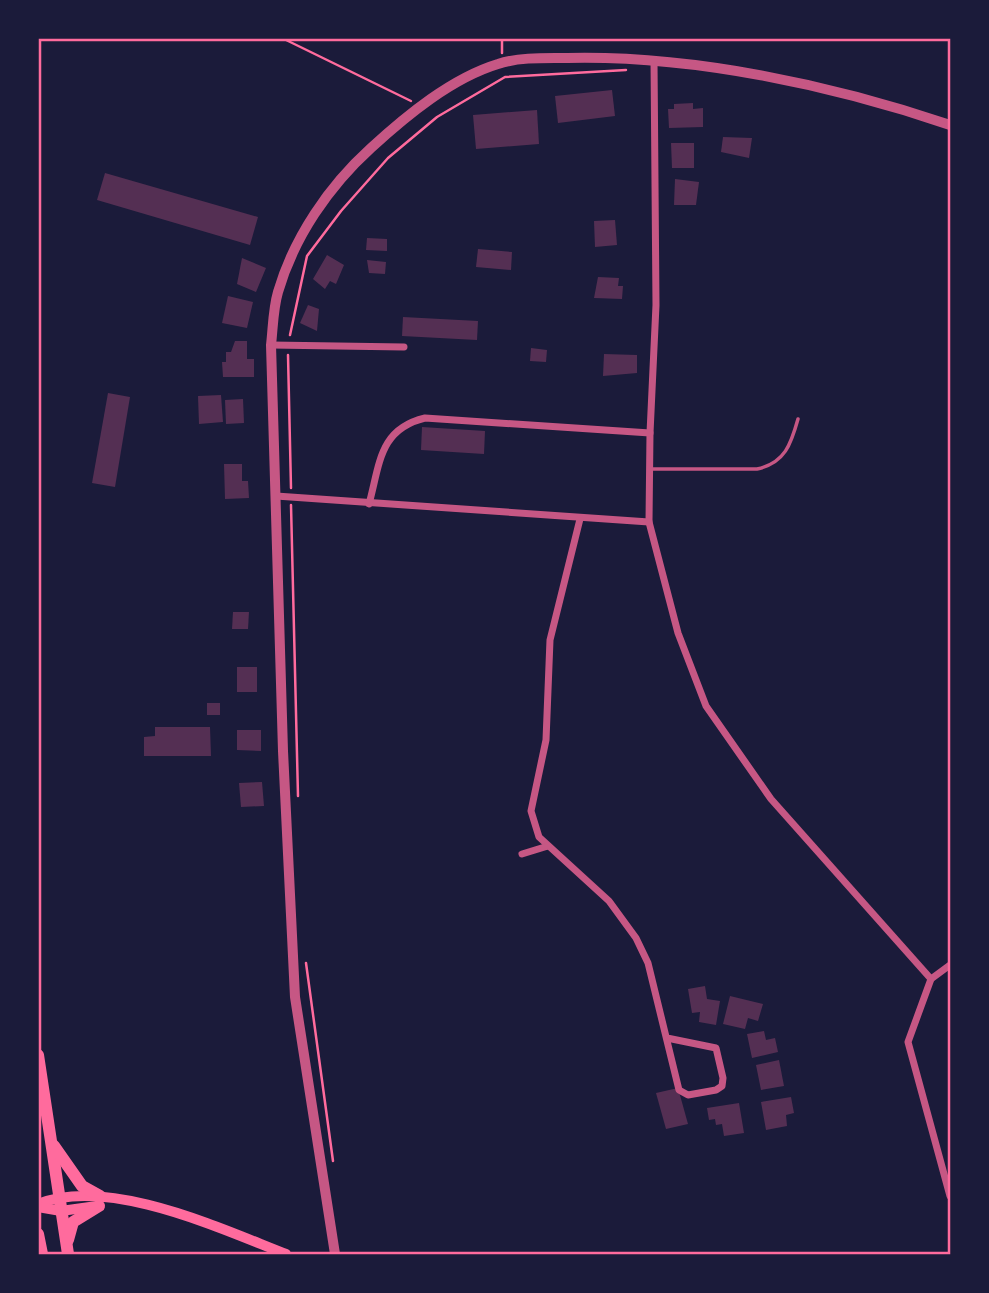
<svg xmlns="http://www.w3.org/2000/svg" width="989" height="1293" viewBox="0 0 989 1293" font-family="Commissioner,sans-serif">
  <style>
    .building { fill: #542f53 }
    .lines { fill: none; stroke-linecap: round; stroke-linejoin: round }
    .path { stroke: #ff6b9d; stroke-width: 2.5 }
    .service { stroke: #c65784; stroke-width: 3.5 }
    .minor { stroke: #c65784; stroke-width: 7 }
    .tertiary { stroke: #c65784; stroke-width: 10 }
    .secondary { stroke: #ff6b9d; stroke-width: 10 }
    .trunk { stroke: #ff6b9d; stroke-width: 12 }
    .neatline { fill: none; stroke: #ff6b9d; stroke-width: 2.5 }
  </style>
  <rect width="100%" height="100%" fill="#1b1b3a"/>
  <g class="building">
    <polygon points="612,90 615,116 558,123 555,96"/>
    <polygon points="693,103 693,109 703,108 703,127 669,128 668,109 674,109 674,104"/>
    <polygon points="537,110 539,144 476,149 473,115"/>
    <polygon points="723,137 752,138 749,158 721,152"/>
    <polygon points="671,143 694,143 694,168 672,168"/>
    <polygon points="105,173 258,217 250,245 97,200"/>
    <polygon points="675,179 699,182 696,205 674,205"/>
    <polygon points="615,220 617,245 595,247 594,221"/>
    <polygon points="367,238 387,239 387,251 366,250"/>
    <polygon points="478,249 512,252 511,270 476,267"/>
    <polygon points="327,255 344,265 336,284 330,281 325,289 313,279"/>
    <polygon points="242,258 266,268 256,292 237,284"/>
    <polygon points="367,260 386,262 385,274 369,273"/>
    <polygon points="598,277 619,278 618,286 623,286 622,299 594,298"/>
    <polygon points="228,296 253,302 247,328 222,323"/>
    <polygon points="308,305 319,309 317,331 300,323"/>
    <polygon points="403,317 478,321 477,340 402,336"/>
    <polygon points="235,341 247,341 247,359 254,359 254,377 223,377 222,362 226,362 226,352 231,352"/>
    <polygon points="531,348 547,350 546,362 530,361"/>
    <polygon points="604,354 637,355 637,373 603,376"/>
    <polygon points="108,393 130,397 115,487 92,483"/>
    <polygon points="221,395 223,422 199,424 198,396"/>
    <polygon points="243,399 244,423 226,424 225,400"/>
    <polygon points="422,427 485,431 484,454 421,450"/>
    <polygon points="224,464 242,464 242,481 248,481 249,498 225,499"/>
    <polygon points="233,612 249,612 248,629 232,629"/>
    <rect x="237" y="667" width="20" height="25"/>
    <rect x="207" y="703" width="13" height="12"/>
    <polygon points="155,727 210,727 211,756 144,756 144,737 155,736"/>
    <polygon points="237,730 261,730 261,751 237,750"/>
    <polygon points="262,782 264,806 241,807 239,783"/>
    <polygon points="705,986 707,999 720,1001 716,1025 699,1022 700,1012 692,1013 688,989"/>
    <polygon points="730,996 763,1004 758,1021 748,1018 745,1029 723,1024"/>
    <polygon points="764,1031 766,1040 775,1038 778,1052 752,1058 747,1034"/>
    <polygon points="779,1060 784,1086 761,1090 756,1065"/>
    <polygon points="678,1088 688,1124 666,1129 656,1093"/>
    <polygon points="791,1097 794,1113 786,1115 787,1126 766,1130 761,1102"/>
    <polygon points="739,1103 744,1133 724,1136 722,1124 716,1125 715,1119 709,1120 707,1108"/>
  </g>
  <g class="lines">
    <g class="path">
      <polyline points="282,38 411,101"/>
      <polyline points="502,53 502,38"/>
      <polyline points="290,335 307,256 341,211 388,158 437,117 505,77 626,70"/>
      <polyline points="288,355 291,488"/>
      <polyline points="291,505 298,796"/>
      <polyline points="306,963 333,1161"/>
    </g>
    <path class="service" d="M652,469H757C785,463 791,444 798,419"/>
    <g class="minor">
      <polyline points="654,60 656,305 650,433 649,522 678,633 706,706 771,799 931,979"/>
      <polyline points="271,345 404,347"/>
      <polyline points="276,496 649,522"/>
      <path d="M369,504C380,464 379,429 425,418L650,433"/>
      <polyline points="580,519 550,640 546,740 531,811 539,837 609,901 636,938 648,963 679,1090 688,1095 716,1090 722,1086 723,1078 716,1048 667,1038"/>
      <polyline points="522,854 548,846"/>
      <polyline points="950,965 931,979 908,1042 950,1196"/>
    </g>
    <path class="tertiary" d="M335,1254L295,997L283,751L271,345C273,328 273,309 278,292C294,237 329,186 371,148C407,115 452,78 498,64C519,57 545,58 567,58C692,55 832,85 950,125"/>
    <g class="secondary">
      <path d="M38,1204C108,1176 219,1228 286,1254"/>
      <polyline points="38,1207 61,1211 97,1206"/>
    </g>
    <g class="trunk">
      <polyline points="38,1055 68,1254"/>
      <polyline points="54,1146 82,1186 100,1196"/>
      <polyline points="38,1234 42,1254"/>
      <polyline points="68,1240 73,1222 99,1206"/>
    </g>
  </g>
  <rect width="989" height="1293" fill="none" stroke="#1b1b3a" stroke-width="80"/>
  <rect x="40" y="40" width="909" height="1213" class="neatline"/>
</svg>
